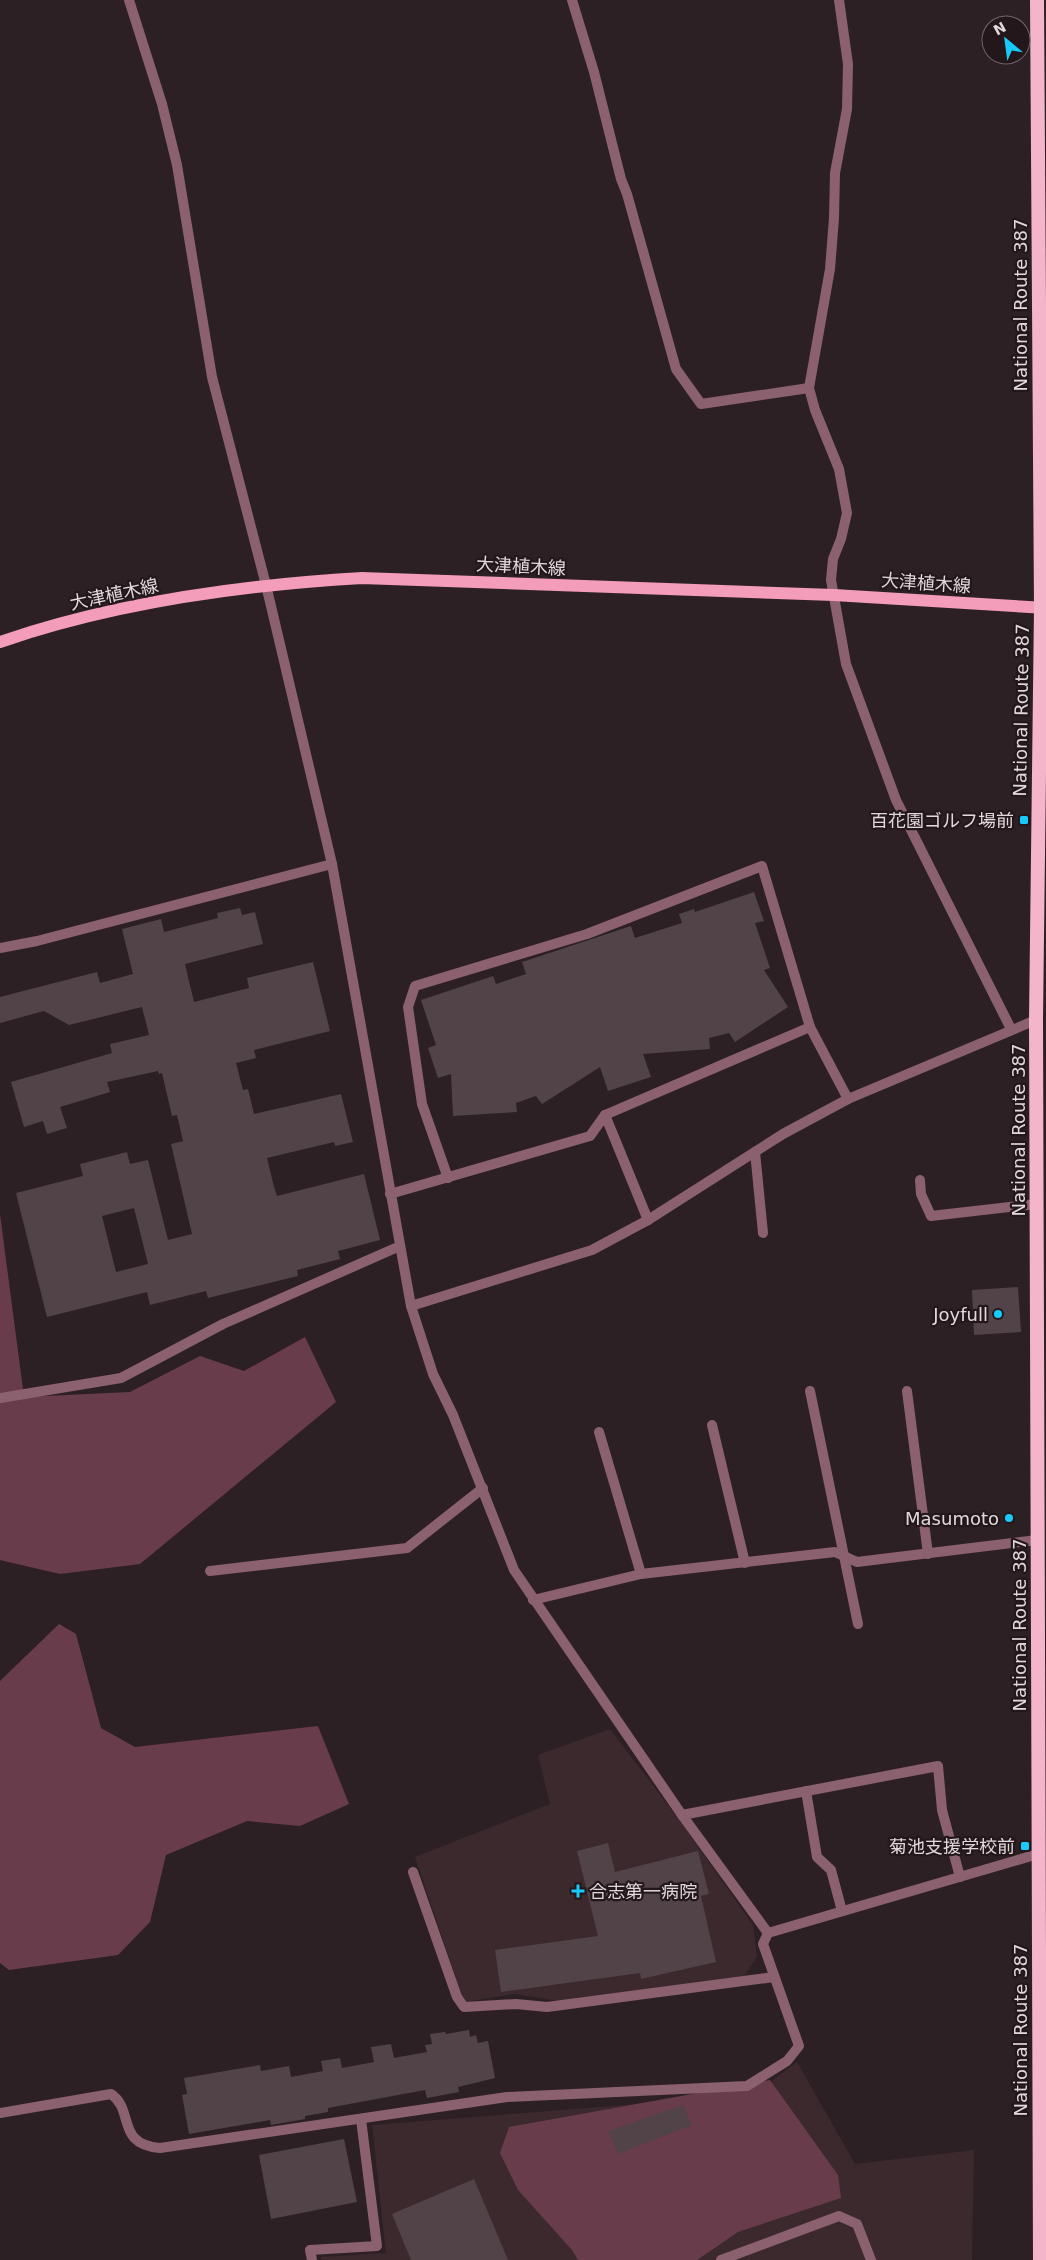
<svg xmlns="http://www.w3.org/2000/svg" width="1046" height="2260" viewBox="0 0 1046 2260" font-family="'DejaVu Sans','Noto Sans JP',sans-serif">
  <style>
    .built { fill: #3b292e }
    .forest { fill: #693c4c }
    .building { fill: #514347; fill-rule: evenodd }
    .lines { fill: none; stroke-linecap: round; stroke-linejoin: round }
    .service { stroke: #8b616f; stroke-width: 10 }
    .minor { stroke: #8b616f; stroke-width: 10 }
    .primary { stroke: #f39dba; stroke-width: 12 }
    .trunk { stroke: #f4b4c9; stroke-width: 14 }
    .poi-dot { fill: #17cafb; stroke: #23171b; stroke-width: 2 }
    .labels { text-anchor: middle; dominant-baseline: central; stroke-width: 4.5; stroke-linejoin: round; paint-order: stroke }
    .street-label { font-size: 18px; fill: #e0d8da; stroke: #23171b }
    .poi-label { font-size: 18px; fill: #e0d8da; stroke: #23171b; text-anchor: end }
  </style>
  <rect width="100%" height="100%" fill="#2d2024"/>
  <g class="built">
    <polygon points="610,1729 677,1817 753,1925 757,1957 744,1976 560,2001 514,1994 464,2002 415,1857 550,1804 538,1755"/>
    <polygon points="797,2062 855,2164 974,2150 972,2260 321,2260 321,2257 386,2253 372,2125 753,2095"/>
  </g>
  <g class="forest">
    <polygon points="0,1214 24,1397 130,1392 200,1356 244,1371 305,1337 336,1402 140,1564 60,1574 0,1560"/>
    <polygon points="59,1624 76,1634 101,1728 135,1747 318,1726 349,1804 300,1826 247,1821 166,1855 150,1922 118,1955 9,1970 0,1963 0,1681"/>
    <polygon points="770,2080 838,2175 841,2198 738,2232 697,2260 578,2260 572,2250 518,2190 500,2153 509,2127"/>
  </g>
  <g class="building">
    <polygon points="754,892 764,921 755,923 770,968 764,970 788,1007 735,1042 729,1033 709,1038 710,1049 643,1054 651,1077 608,1091 600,1067 542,1104 536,1096 516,1103 517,1112 453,1116 451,1074 438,1078 428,1048 436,1045 421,1000 493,976 496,984 526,974 522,962 631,926 635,938 682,923 679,914 694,909 695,912"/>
    <path d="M240,908L242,915L255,912L263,944L185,964L194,1002L249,988L247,978L313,962L330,1031L254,1050L256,1058L236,1063L243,1090L248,1089L254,1114L341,1094L353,1142L335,1146L334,1142L267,1158L274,1187L277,1196L364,1174L380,1240L338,1251L340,1259L297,1270L298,1276L208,1298L206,1291L150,1305L147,1292L47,1317L16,1193L83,1176L80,1164L127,1152L130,1164L148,1160L168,1240L192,1234L171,1144L183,1141L177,1115L172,1116L162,1073L159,1074L158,1071L107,1082L110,1092L60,1107L67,1128L47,1134L43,1121L24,1127L11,1082L112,1053L110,1044L149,1035L142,1007L69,1025L44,1011L0,1023V997L97,972L100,983L133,974L122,929L161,919L164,932L218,918L217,913ZM134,1208L148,1264L116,1272L102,1216Z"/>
    <polygon points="1018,1287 1021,1332 974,1335 972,1290"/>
    <polygon points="608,1843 615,1872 698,1851 709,1894 701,1896 716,1962 641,1979 640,1973 501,1992 495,1950 598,1936 577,1851"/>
    <polygon points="469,2030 470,2037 476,2035 478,2043 488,2041 495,2078 458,2087 459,2092 427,2098 425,2090 328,2108 328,2112 305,2116 305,2119 271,2125 270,2120 189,2134 182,2095 187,2094 184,2078 260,2065 261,2071 289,2066 291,2077 323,2071 321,2061 340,2058 342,2068 374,2062 371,2047 391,2044 394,2058 427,2052 425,2045 432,2044 430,2034 445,2032 446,2034"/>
    <polygon points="683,2105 692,2125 618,2154 608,2131"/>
    <polygon points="344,2139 357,2202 271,2219 259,2155"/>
    <polygon points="474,2179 508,2260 411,2260 392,2214"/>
  </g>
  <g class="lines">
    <g class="service">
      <polyline points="605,1115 648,1220"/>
      <polyline points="448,1178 422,1104 408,1007 415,986 587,934 762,866 810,1027 848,1099"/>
      <polyline points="390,1194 590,1136 605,1115 810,1027"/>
      <polyline points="413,1872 457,1997 464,2007 516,2004 547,2007 774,1977"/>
      <polyline points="721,2260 839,2216 857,2224 871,2260"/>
    </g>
    <g class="minor">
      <polyline points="129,0 162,104 177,165 212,377 266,585 332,864 411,1306 433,1374 453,1415 514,1570 682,1815 768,1933"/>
      <polyline points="572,0 594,72 621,179 627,194 676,369 701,404 809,388"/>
      <polyline points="839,0 848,64 847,109 835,173 834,218 830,269 809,388 815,410 839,469 847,513 841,539 833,559 831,580 846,664 896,800 1011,1029"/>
      <polyline points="0,948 37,941 332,864"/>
      <polyline points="755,1152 763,1233"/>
      <polyline points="920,1180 921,1194 931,1216 1036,1204"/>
      <polyline points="411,1306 592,1250 648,1220 783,1134 848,1099 1036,1020"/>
      <polyline points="810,1391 858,1624"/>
      <polyline points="907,1391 928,1554"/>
      <polyline points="0,1398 121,1378 223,1324 400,1246"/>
      <polyline points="712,1425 745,1563"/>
      <polyline points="599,1432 641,1574"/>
      <polyline points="210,1571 407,1548 483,1488"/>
      <polyline points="533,1600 641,1574 835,1552 857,1562 1037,1540"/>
      <polyline points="806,1791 817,1857 831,1870 842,1911"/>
      <polyline points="682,1815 938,1766 942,1810 960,1877"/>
      <polyline points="768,1933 1038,1854"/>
      <path d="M0,2113L111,2094C135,2110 115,2144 160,2148L507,2097L747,2086L787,2061L799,2046L763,1944L768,1933"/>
      <polyline points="312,2260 310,2250 377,2246 361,2119"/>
    </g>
    <path class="primary" d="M0,642C116,602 241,585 362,578L834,595L1046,608"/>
    <polyline class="trunk" points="1037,0 1041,608 1036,1020 1040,2260"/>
  </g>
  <g class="poi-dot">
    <rect x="1019" y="815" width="10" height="10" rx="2.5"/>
    <circle cx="998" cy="1314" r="5"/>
    <circle cx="1009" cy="1518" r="5"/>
    <rect x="1020" y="1841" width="10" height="10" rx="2.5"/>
    <path d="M575.5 1883.5h5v5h5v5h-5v5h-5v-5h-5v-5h5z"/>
  </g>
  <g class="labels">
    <g class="street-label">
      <text transform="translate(1020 305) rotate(-90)">National Route 387</text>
      <text transform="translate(521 566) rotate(3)">大津植木線</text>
      <text transform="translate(926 583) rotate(4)">大津植木線</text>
      <text transform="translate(114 594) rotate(-12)">大津植木線</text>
      <text transform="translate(1021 710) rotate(-89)">National Route 387</text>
      <text transform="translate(1018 1130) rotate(-90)">National Route 387</text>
      <text transform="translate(1019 1625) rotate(-90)">National Route 387</text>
      <text transform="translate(1020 2030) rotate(-90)">National Route 387</text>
    </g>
    <g class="poi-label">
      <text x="1014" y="820">百花園ゴルフ場前</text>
      <text x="988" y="1314">Joyfull</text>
      <text x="999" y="1518">Masumoto</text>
      <text x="1015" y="1846">菊池支援学校前</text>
      <text x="589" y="1891" text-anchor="start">合志第一病院</text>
    </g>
  </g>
  <g transform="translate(1006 40) rotate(331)"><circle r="24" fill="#23171b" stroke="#6f6467"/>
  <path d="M0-4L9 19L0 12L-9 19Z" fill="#17cafb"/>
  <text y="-8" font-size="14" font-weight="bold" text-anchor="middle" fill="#e0d8da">N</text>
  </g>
</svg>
